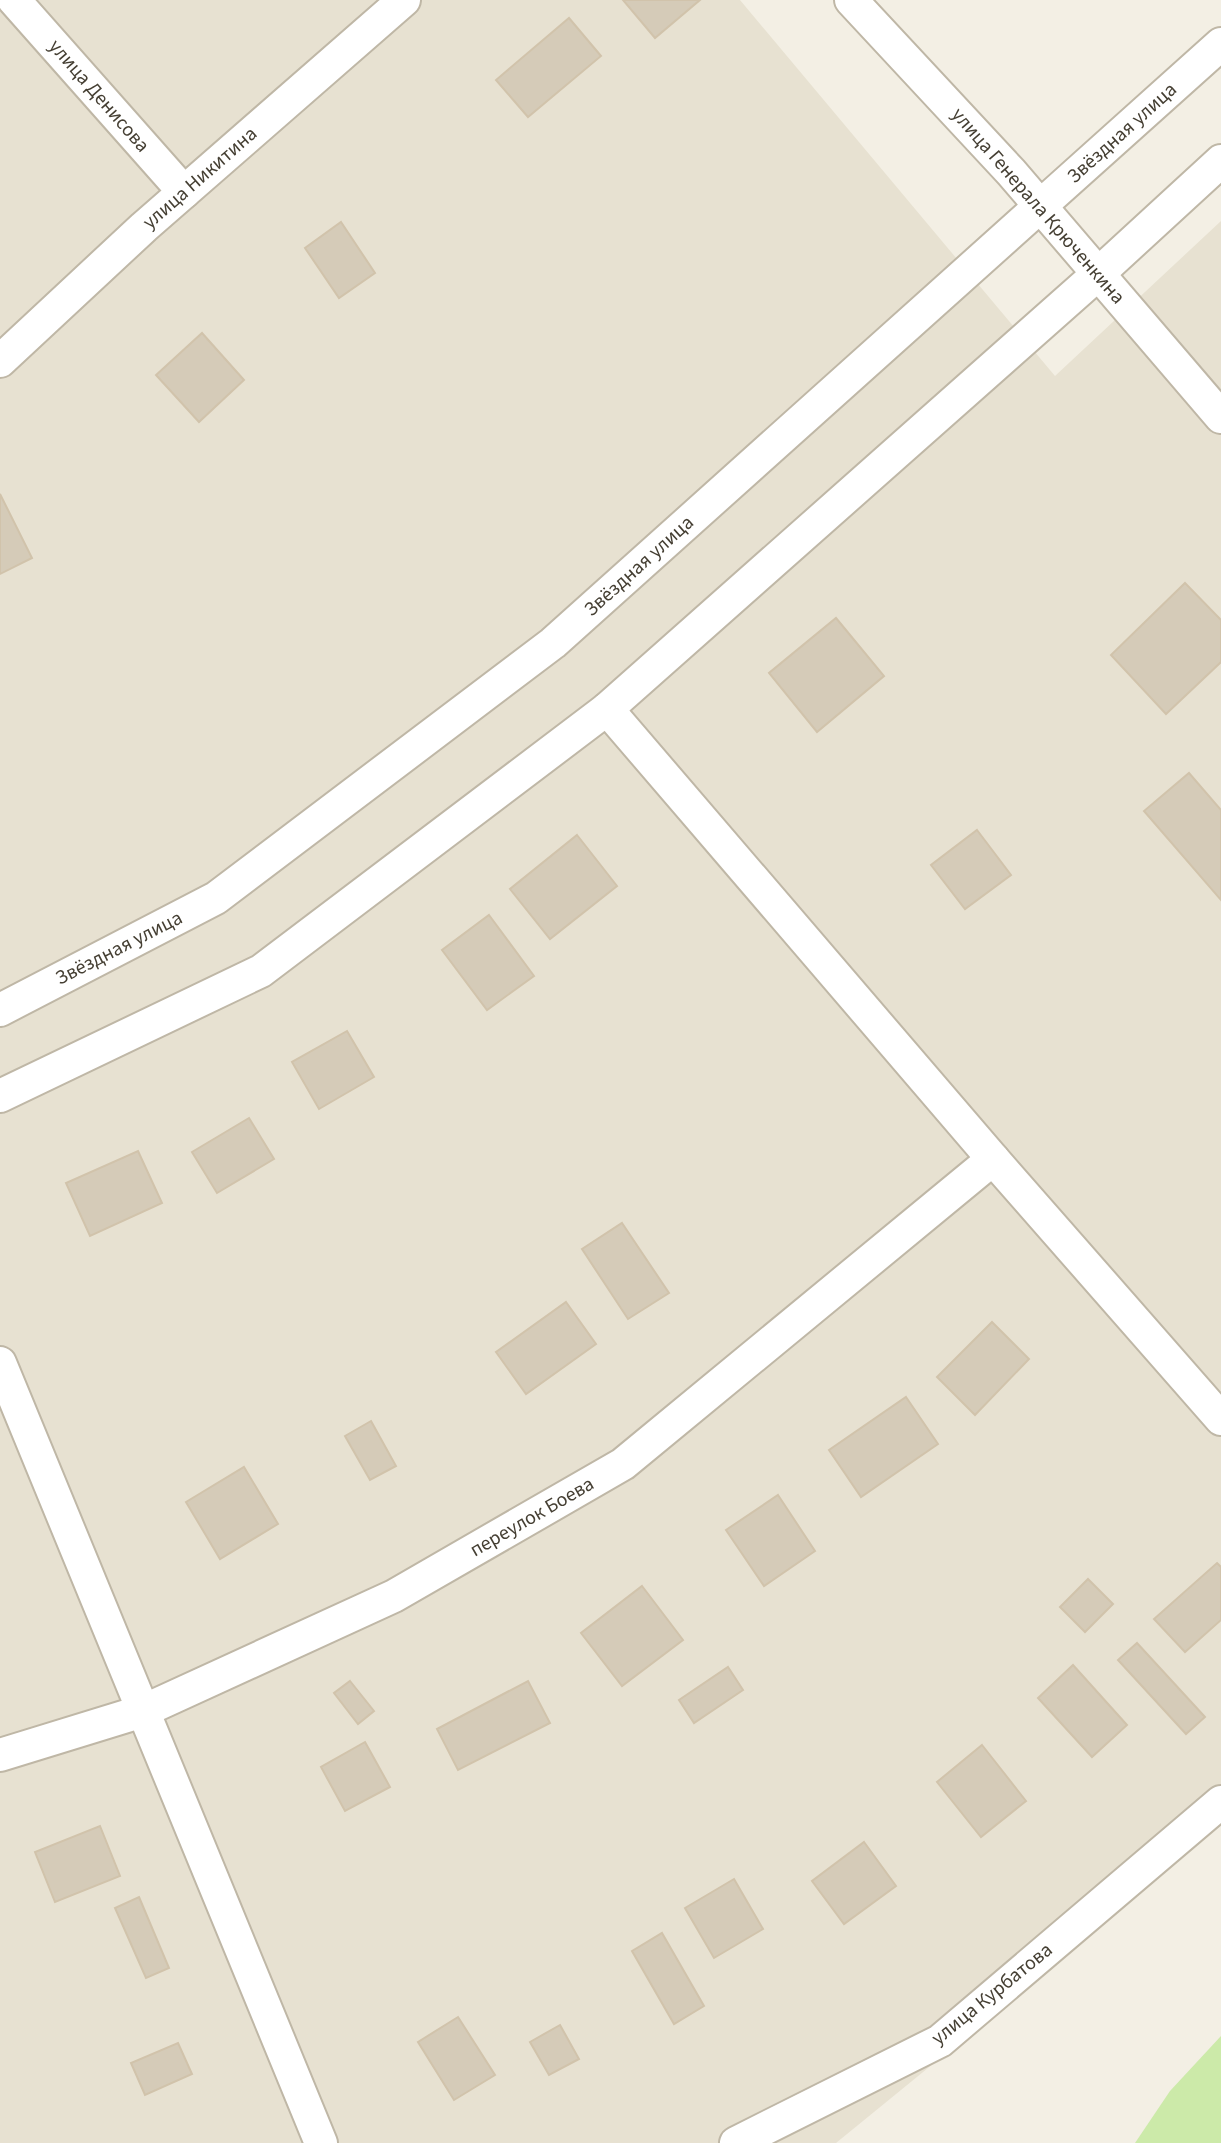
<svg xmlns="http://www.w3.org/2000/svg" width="1221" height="2143" viewBox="0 0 1221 2143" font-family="'Source Sans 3',sans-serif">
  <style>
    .residential { fill: #e7e1d1 }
    .green { fill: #cceaa9 }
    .building { fill: #d5cbb8; stroke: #d1c3ab; stroke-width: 2 }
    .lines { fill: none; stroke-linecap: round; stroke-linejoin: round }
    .street-casing { stroke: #bfb7a6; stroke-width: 36 }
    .street { stroke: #fff; stroke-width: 32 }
    .labels { text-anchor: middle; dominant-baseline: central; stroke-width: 6; stroke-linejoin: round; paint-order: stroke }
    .street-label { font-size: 20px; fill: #453f33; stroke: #fff }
  </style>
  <rect width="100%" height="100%" fill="#f3efe4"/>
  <polygon class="residential" points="0,0 740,0 1055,376 1221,221 1221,1820 939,2059 836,2143 0,2143"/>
  <polygon class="green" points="1221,2036 1221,2143 1135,2143 1170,2091"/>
  <g class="building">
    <polygon points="623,0 700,0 655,38"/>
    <polygon points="569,18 601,56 528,117 496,80"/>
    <polygon points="341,222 375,273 339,298 305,248"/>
    <polygon points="202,333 244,380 199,422 156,375"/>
    <polygon points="0,494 32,558 0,574"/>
    <polygon points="1185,583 1221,620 1221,662 1166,714 1111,655"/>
    <polygon points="836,618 884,676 817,732 769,673"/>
    <polygon points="1189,773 1221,810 1221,900 1144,811"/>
    <polygon points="977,830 1011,875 965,909 931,865"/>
    <polygon points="577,835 617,886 550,939 510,889"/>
    <polygon points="489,915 534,976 487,1010 442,950"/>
    <polygon points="347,1031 374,1077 319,1109 292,1062"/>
    <polygon points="249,1118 274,1159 217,1193 192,1152"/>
    <polygon points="138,1151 162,1203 90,1236 66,1183"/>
    <polygon points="622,1223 669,1293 628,1319 582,1249"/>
    <polygon points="566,1302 596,1344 526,1394 496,1352"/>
    <polygon points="992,1322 1029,1359 975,1415 937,1377"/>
    <polygon points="906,1397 938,1444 861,1497 829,1450"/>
    <polygon points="371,1421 396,1466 370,1480 345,1436"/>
    <polygon points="244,1467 278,1524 220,1559 186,1502"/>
    <polygon points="778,1495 815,1551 764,1586 726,1530"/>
    <polygon points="1217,1563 1221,1567 1221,1620 1185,1652 1154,1619"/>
    <polygon points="1088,1579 1113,1604 1085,1632 1060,1607"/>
    <polygon points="642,1586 683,1640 622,1686 581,1633"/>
    <polygon points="1137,1643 1205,1717 1186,1734 1118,1660"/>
    <polygon points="1073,1665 1127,1725 1092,1757 1038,1698"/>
    <polygon points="728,1667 743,1690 694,1723 679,1700"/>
    <polygon points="350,1681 374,1711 358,1724 334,1693"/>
    <polygon points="528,1681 550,1723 458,1770 437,1729"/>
    <polygon points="365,1742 390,1787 345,1811 321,1767"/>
    <polygon points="982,1745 1026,1801 981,1837 937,1782"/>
    <polygon points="100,1826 120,1876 55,1902 35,1852"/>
    <polygon points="864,1842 896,1886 844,1924 812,1881"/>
    <polygon points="734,1879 763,1929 714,1958 685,1908"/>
    <polygon points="139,1897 169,1968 146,1978 115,1908"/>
    <polygon points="662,1933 704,2006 674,2024 632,1951"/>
    <polygon points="458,2017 495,2075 454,2100 418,2042"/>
    <polygon points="560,2025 579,2059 549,2075 530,2042"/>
    <polygon points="178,2043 192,2074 145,2095 131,2063"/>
  </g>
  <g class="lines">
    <defs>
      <g id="street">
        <polyline points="14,0 184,192"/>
        <polyline points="851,0 1011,172 1221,417"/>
        <polyline points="0,361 144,227 404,0"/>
        <polyline points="607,709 993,1159 1221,1419"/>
        <polyline points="0,1010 216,898 553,643 1221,44"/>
        <polyline points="0,1096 261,971 607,709 1098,274 1221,161"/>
        <polyline points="0,1363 321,2143"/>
        <polyline points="0,1755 143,1711 394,1596 623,1464 993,1159"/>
        <polyline points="736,2143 940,2041 1221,1802"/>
      </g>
    </defs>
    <use href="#street" class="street-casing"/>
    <use href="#street" class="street"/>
  </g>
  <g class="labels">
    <g class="street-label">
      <text transform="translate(99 96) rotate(49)">улица Денисова</text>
      <text transform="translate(1122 133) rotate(-42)">Звёздная улица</text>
      <text transform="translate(200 178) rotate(-41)">улица Никитина</text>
      <text transform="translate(1038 206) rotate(49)">улица Генерала Крюченкина</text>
      <text transform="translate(639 566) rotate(-42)">Звёздная улица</text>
      <text transform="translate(119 948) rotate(-27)">Звёздная улица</text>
      <text transform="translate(532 1517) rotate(-30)">переулок Боева</text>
      <text transform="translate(992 1994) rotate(-39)">улица Курбатова</text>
    </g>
  </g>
</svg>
